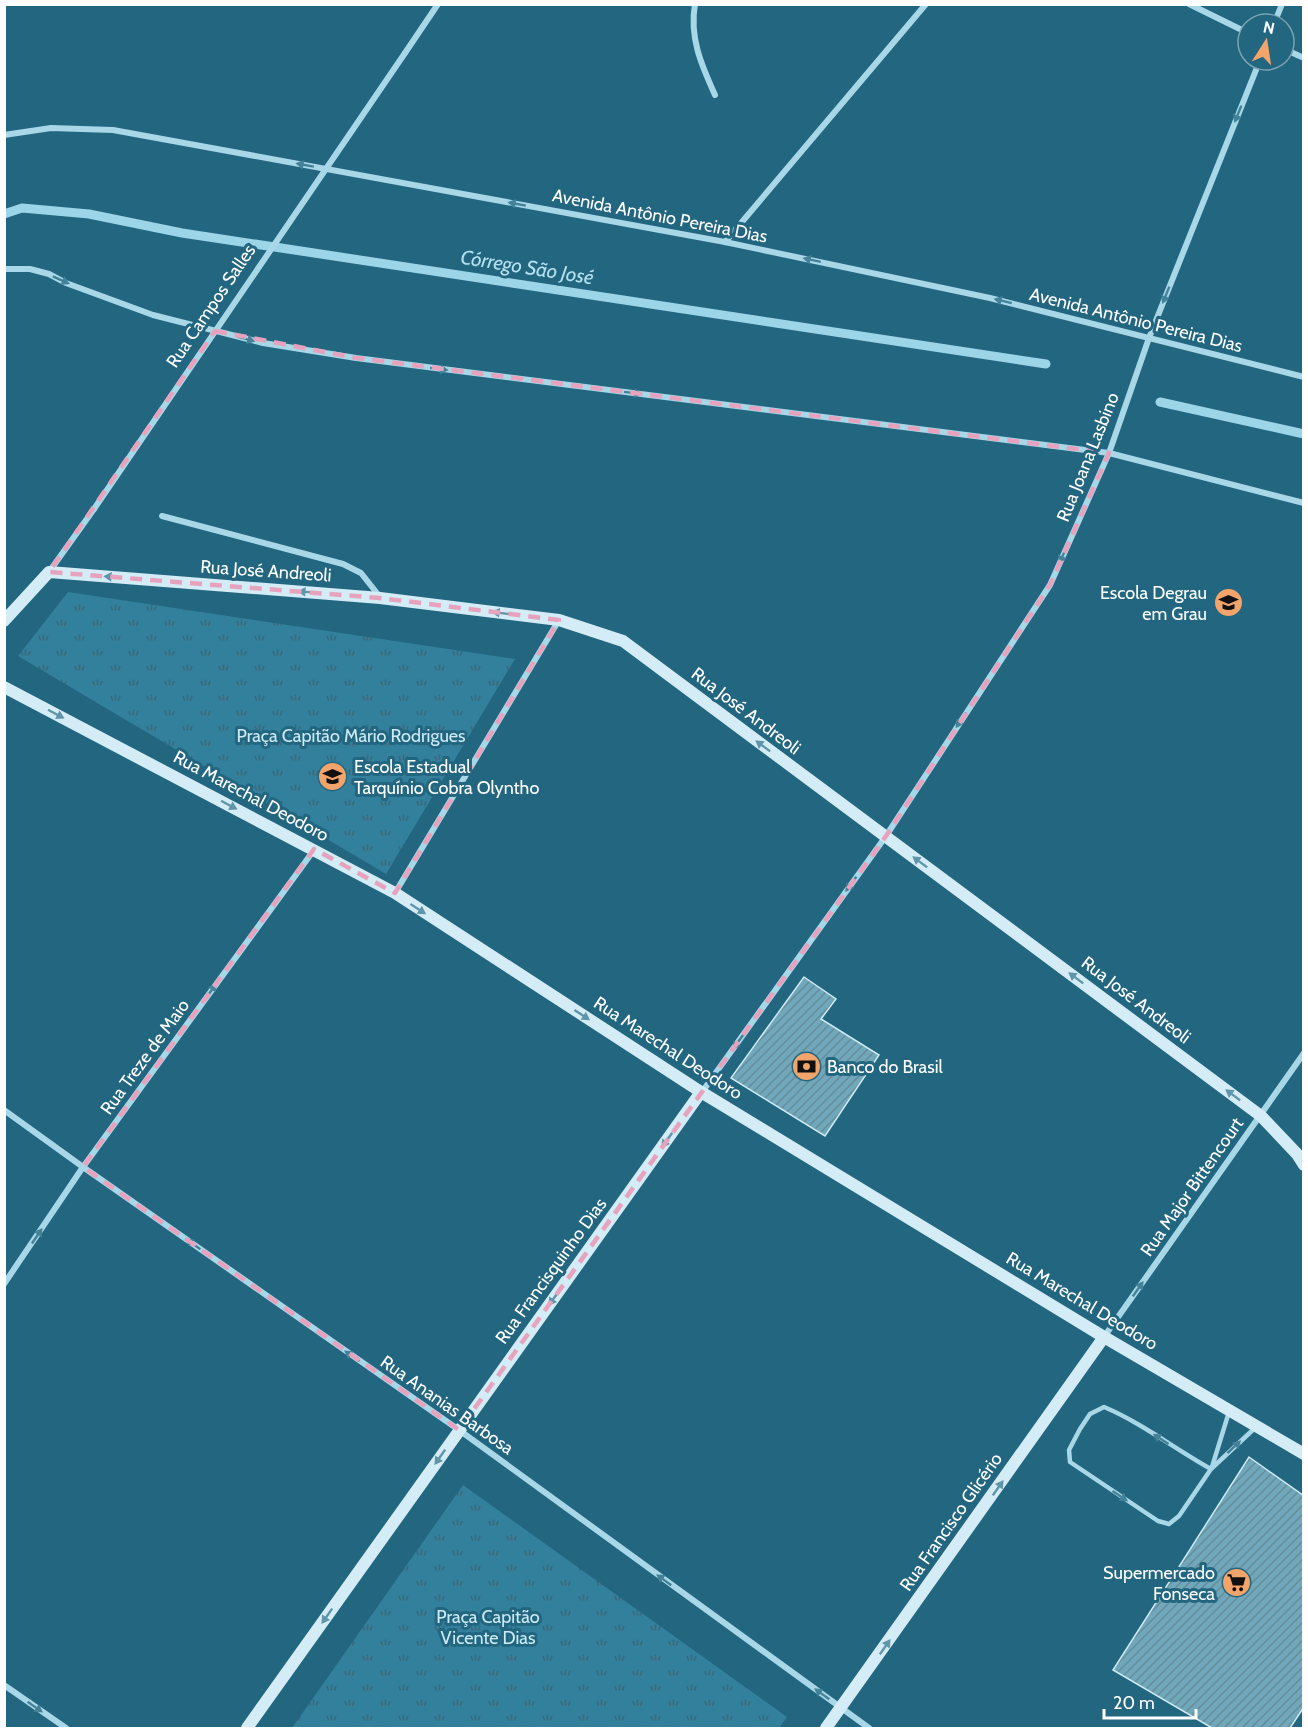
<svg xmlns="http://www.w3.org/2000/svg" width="1308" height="1733" viewBox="0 0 1308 1733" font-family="Cabin,sans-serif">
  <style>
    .park { fill: url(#park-tufts) }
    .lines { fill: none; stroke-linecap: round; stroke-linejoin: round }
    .stream { stroke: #9cd5e8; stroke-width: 9 }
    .building { fill: url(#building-hatch); stroke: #ccebf6; stroke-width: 1.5 }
    .lane { stroke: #a8d7e7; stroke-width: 4.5 }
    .street { stroke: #a8d7e7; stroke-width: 6 }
    .secondary { stroke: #d3ecf6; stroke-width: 12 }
    .street-bridge { stroke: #a8d7e7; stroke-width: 6 }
    .oneway { fill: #44829a }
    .oneway2 { fill: #6095a9 }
    .marked { fill: none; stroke: #e7a3bd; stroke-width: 4.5; stroke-dasharray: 12 8; stroke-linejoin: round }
    .labels { text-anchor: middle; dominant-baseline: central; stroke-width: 6; stroke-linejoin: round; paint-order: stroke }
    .street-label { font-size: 18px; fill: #fff; stroke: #226680 }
    .poi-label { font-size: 18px; fill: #fff; stroke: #226680; text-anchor: end }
    .park-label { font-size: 18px; fill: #ccebf6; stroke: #226680 }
    .water-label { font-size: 20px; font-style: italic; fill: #b4e0ef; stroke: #226680 }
  </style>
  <defs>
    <pattern id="park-tufts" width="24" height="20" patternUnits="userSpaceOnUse" patternTransform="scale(1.5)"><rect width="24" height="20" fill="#32809c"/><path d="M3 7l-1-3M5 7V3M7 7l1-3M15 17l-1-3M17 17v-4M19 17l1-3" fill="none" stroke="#3f6674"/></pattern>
    <pattern id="building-hatch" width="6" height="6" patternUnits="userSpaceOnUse" patternTransform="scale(1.5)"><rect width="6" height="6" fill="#70a7ba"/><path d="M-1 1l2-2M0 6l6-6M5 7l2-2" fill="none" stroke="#658c99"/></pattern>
  </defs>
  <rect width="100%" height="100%" fill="#226680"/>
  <g class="park">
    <polygon points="68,592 515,659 386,874 18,656"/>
    <polygon points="463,1485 787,1717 779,1728 292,1728"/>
  </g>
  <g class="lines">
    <g class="stream">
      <polyline points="4,214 22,208 89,214 182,233 1046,364"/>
      <polyline points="1160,402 1304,434"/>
    </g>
  </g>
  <g class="building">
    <polygon points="804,977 836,999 821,1019 879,1055 825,1136 731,1078"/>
    <polygon points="1249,1457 1304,1496 1304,1707 1290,1728 1212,1728 1113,1670"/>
  </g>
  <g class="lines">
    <g class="lane">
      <polyline points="1212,1467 1229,1412"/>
      <path d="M1211,1469C1175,1449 1142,1423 1104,1407L1090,1414L1080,1429L1069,1450L1070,1462L1158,1521L1169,1524L1179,1516L1211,1469L1256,1427"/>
    </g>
    <g class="street">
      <path d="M695,4C689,38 702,66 715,95"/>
      <polyline points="1189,4 1248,33"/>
      <polyline points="1274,24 1282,4"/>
      <polyline points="1284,49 1304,58"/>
      <polyline points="405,53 438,4"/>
      <polyline points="4,135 51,128 113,130 725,242 990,298 1304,377"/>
      <polyline points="725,242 926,4"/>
      <polyline points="4,269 30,269 49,274 66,283 153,315 263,343 356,358 1109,453 1304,503"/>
      <polyline points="162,516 343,564 361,573 380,597"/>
      <polyline points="49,572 94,509"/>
      <polyline points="395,893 559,620"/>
      <polyline points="702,1092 886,836 1050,585 1109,453 1149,338 1260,60"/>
      <polyline points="4,1110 83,1167 459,1430 869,1728"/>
      <polyline points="4,1284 83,1167 314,850"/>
      <polyline points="1104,1337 1304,1053"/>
      <polyline points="4,1685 66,1728"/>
    </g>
    <g class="secondary">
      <polyline points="4,621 49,572 380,598 559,620 623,641 1261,1116 1297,1154 1304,1165"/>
      <polyline points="4,687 395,893 701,1092 1104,1337 1304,1454"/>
      <polyline points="247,1728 701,1092"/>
      <polyline points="826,1728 1104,1337"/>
    </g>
    <polyline class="street-bridge" points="94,509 405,53"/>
  </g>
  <defs><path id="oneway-solid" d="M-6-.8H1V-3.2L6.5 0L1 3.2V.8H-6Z" transform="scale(1.5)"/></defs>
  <g class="oneway">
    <use href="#oneway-solid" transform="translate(1238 114) rotate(112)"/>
    <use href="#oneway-solid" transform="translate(305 165) rotate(-170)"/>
    <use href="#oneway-solid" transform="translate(517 204) rotate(-170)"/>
    <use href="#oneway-solid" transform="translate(812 260) rotate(-168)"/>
    <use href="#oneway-solid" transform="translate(61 280) rotate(24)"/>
    <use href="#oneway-solid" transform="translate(1166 295) rotate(112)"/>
    <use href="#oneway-solid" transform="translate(1003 301) rotate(-166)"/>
    <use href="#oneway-solid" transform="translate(246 339) rotate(15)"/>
    <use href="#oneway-solid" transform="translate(439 369) rotate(7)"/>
    <use href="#oneway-solid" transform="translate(633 393) rotate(7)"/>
    <use href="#oneway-solid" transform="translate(1063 555) rotate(114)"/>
    <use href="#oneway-solid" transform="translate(961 720) rotate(123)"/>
    <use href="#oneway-solid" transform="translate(851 884) rotate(126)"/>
    <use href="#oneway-solid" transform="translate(211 991) rotate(-54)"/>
    <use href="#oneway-solid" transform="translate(738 1042) rotate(126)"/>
    <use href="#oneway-solid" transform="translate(37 1236) rotate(-56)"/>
    <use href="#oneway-solid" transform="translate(193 1244) rotate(-145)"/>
    <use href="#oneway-solid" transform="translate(1138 1289) rotate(-55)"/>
    <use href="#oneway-solid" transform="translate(352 1356) rotate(-145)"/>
    <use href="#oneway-solid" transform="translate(1161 1439) rotate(-147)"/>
    <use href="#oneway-solid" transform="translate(1234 1447) rotate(-43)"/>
    <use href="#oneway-solid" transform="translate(1120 1496) rotate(34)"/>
    <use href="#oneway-solid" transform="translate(664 1580) rotate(-144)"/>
    <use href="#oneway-solid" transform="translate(822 1694) rotate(-144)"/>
    <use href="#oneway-solid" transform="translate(35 1707) rotate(35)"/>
  </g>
  <g class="oneway2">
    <use href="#oneway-solid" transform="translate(113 577) rotate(-176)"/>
    <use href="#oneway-solid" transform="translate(307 592) rotate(-176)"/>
    <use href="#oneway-solid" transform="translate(501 613) rotate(-173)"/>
    <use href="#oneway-solid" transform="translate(56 714) rotate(28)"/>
    <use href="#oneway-solid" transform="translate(763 746) rotate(-143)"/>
    <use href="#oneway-solid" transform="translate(229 805) rotate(28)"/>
    <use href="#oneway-solid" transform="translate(920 862) rotate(-143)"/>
    <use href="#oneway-solid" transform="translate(418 909) rotate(33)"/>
    <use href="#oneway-solid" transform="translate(1076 978) rotate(-143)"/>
    <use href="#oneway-solid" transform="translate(582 1015) rotate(33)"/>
    <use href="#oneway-solid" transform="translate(1233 1095) rotate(-143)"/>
    <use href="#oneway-solid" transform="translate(667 1140) rotate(126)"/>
    <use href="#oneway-solid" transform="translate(554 1298) rotate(126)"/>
    <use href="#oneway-solid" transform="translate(440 1457) rotate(125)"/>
    <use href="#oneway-solid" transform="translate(998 1488) rotate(-55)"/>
    <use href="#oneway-solid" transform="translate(327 1616) rotate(125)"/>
    <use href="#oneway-solid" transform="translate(885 1647) rotate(-55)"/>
  </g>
  <path class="marked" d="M215,331L356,358L1109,453L1050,585L886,836L459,1430L83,1167L314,849L395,893L559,620L380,598L49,572Z"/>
  <defs>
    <symbol id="school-disc" viewBox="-11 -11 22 22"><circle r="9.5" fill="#f3a46b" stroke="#226680"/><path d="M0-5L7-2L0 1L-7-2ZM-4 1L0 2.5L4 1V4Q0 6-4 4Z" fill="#111"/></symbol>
    <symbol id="bank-disc" viewBox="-11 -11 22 22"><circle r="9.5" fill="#f3a46b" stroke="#226680"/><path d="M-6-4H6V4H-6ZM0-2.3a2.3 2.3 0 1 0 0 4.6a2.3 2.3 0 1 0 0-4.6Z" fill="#111"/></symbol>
    <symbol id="supermarket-disc" viewBox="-11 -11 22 22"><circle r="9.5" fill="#f3a46b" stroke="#226680"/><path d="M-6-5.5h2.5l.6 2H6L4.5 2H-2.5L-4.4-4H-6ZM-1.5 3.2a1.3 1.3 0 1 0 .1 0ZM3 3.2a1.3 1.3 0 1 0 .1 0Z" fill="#111"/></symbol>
  </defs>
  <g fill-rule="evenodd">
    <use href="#school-disc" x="1212" y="586" width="33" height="33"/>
    <use href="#school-disc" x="316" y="760" width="33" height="33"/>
    <use href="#bank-disc" x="790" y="1050" width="33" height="33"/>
    <use href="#supermarket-disc" x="1220" y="1566" width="33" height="33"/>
  </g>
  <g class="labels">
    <g class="street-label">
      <text transform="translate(660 216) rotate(11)">Avenida Antônio Pereira Dias</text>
      <text transform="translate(211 306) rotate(-56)">Rua Campos Salles</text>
      <text transform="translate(1136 320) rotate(14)">Avenida Antônio Pereira Dias</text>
      <text transform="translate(1088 457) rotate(-68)">Rua Joana Lasbino</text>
      <text transform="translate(266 571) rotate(4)">Rua José Andreoli</text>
      <text transform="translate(746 711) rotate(37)">Rua José Andreoli</text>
      <text transform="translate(251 796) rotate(28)">Rua Marechal Deodoro</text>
      <text transform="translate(1136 1000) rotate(37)">Rua José Andreoli</text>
      <text transform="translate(668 1048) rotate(33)">Rua Marechal Deodoro</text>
      <text transform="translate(145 1057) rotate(-54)">Rua Treze de Maio</text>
      <text transform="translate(1192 1187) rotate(-55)">Rua Major Bittencourt</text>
      <text transform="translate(551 1271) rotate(-54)">Rua Francisquinho Dias</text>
      <text transform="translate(1082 1301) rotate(31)">Rua Marechal Deodoro</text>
      <text transform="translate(447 1405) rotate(35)">Rua Ananias Barbosa</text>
      <text transform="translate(951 1522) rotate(-55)">Rua Francisco Glicério</text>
    </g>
    <g class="poi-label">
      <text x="1207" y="593">Escola Degrau<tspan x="1207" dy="21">em Grau</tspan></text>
      <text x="354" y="767" text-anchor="start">Escola Estadual<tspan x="354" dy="21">Tarquínio Cobra Olyntho</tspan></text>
      <text x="827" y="1067" text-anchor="start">Banco do Brasil</text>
      <text x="1215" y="1573">Supermercado<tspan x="1215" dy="21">Fonseca</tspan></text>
    </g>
    <g class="park-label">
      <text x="351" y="736">Praça Capitão Mário Rodrigues</text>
      <text x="488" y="1617">Praça Capitão<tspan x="488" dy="21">Vicente Dias</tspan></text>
    </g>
    <g class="water-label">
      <text transform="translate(527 267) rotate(9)">Córrego São José</text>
    </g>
  </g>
  <rect width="1308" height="1733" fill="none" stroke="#ffffff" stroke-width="12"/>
  <g transform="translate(1266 42) rotate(12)"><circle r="28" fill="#226680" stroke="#7aa3b3" stroke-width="1.5"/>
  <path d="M0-4.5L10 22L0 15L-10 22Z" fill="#f3a46b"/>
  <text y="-9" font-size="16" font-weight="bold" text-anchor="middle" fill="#ffffff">N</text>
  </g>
  <path d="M1104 1709v9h92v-9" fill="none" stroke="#ffffff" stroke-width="3"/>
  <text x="1113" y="1709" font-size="18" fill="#ffffff" stroke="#226680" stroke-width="4.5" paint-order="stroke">20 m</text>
</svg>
